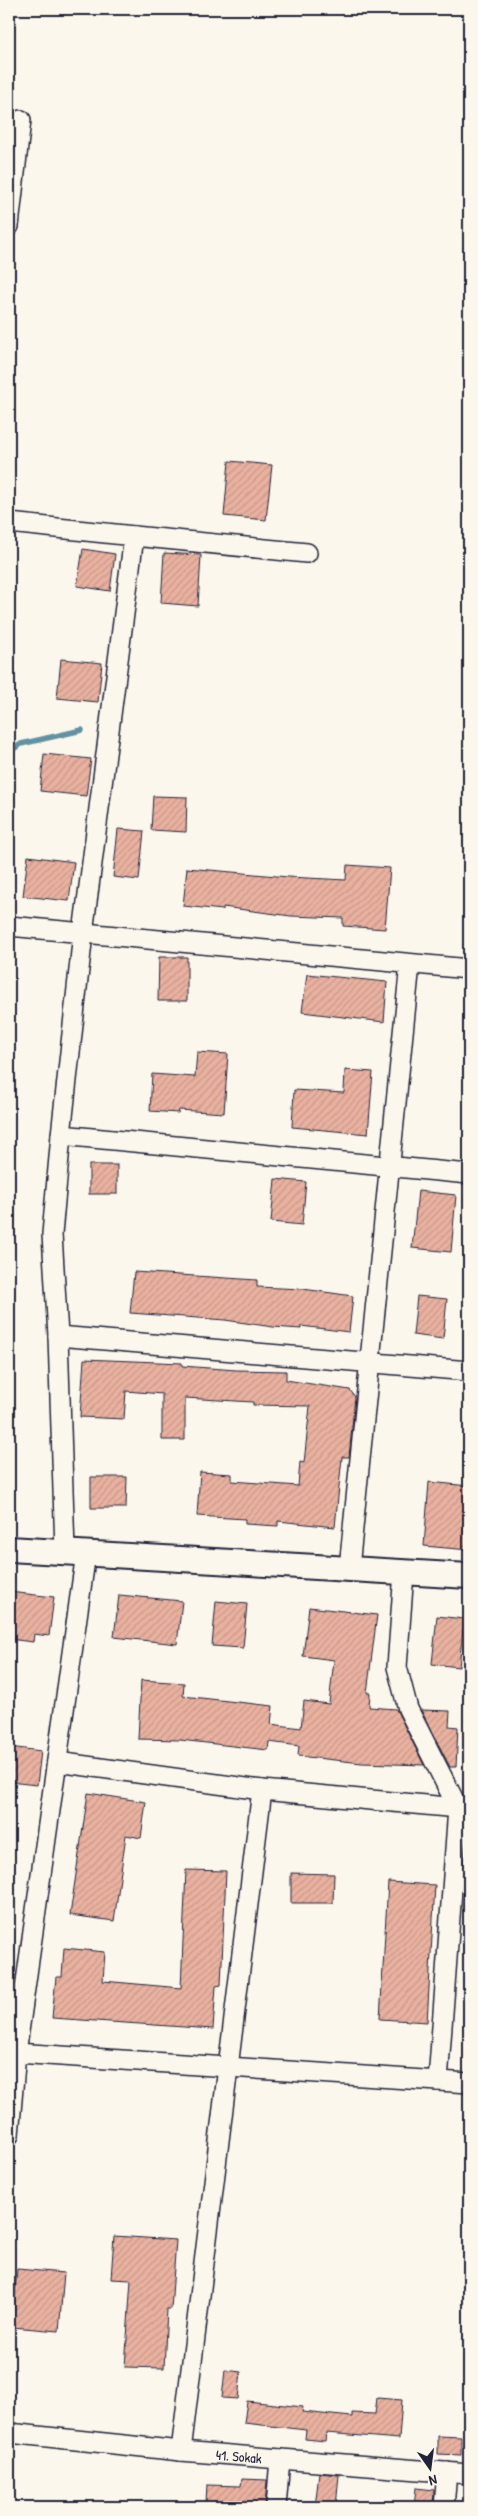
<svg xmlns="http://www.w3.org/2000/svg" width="478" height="2516" viewBox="0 0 478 2516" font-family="'Patrick Hand',sans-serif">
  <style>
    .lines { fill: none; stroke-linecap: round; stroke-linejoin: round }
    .stream { stroke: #6292a2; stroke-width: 5.5 }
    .building { fill: url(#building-hatch); stroke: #22223b }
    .minor-casing { stroke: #22223b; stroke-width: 22 }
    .tertiary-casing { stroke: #22223b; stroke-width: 28 }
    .minor { stroke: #fbf7ec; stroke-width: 19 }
    .tertiary { stroke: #fbf7ec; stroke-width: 24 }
    .labels { text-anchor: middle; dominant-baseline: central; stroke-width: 4; stroke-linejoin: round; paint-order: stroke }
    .street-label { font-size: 14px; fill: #22223b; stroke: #fbf7ec }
  </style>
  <defs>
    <pattern id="building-hatch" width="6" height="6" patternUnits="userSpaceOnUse" patternTransform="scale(1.25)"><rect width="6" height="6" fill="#e9b19f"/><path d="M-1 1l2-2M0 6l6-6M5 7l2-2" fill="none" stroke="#c8988a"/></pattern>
  </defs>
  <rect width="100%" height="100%" fill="#fbf7ec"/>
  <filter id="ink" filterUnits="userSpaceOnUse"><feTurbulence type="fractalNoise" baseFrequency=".02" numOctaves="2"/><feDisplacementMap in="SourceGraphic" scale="10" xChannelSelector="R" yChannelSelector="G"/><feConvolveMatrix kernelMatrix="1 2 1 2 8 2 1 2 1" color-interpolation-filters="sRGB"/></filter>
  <g filter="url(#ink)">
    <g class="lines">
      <polyline class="stream" points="9,752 21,744 82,730"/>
    </g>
    <g class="building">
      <polygon points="229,461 272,465 266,520 224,516"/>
      <polygon points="83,549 115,554 110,591 77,586"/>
      <polygon points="164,553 201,555 198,606 161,603"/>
      <polygon points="61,659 102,663 98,702 57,698"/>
      <polygon points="44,754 91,759 86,796 40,791"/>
      <polygon points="153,796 187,797 186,832 151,830"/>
      <polygon points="118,829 144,831 139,880 113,877"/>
      <polygon points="28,856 74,862 69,901 23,896"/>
      <polygon points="347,865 390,868 385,929 343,926 343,918 291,916 223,907 223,910 183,906 187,868 288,877 346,880"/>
      <polygon points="159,957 187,957 187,1001 158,1001"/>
      <polygon points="307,974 387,982 384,1022 302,1012"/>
      <polygon points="197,1052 228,1054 224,1113 179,1110 178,1113 150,1111 152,1074 195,1077"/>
      <polygon points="345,1070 373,1072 368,1134 292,1127 294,1090 344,1093"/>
      <rect x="89" y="1165" width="28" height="29"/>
      <polygon points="275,1179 306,1182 302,1225 271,1222"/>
      <polygon points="418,1191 456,1195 451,1252 412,1248"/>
      <polygon points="134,1272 257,1280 257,1287 303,1289 353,1296 349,1332 301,1326 301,1329 273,1327 225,1320 130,1313"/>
      <polygon points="417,1296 447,1299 443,1339 413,1335"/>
      <polygon points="84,1359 182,1363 182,1366 236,1370 286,1371 286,1380 350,1390 355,1397 349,1457 342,1457 335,1527 278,1521 278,1526 245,1524 245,1519 197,1516 200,1472 232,1474 232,1481 298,1486 300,1462 304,1463 310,1406 253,1405 253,1402 185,1398 185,1440 162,1440 162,1394 126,1391 124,1419 80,1417"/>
      <polygon points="91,1477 127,1477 126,1508 91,1508"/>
      <polygon points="429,1482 469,1486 469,1550 424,1546"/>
      <polygon points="9,1592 54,1597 49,1636 34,1634 33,1642 9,1639"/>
      <polygon points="119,1595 182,1601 177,1644 114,1637"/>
      <polygon points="216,1601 247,1604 243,1648 212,1646"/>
      <polygon points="309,1607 377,1615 367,1693 370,1693 369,1707 396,1709 424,1765 362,1763 298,1756 299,1746 269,1742 268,1750 180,1740 138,1739 141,1680 184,1683 183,1696 273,1706 271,1724 301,1728 304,1701 329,1704 334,1660 303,1656"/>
      <polygon points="437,1616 464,1619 459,1667 432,1664"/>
      <polygon points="421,1710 450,1711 449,1726 458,1727 456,1767 450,1767"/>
      <polygon points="9,1747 41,1751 37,1785 9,1782"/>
      <polygon points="88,1793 146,1802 141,1838 126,1835 114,1921 70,1915"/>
      <polygon points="186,1870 226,1871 221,1985 216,1986 213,2029 52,2018 56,1977 62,1977 64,1948 105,1952 103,1981 181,1988"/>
      <polygon points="291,1873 334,1874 333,1903 291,1903"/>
      <polygon points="388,1882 435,1885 427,2022 380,2019"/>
      <polygon points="114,2236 176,2240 171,2309 167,2309 164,2368 125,2367 131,2280 111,2279"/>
      <polygon points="17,2269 64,2273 59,2331 12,2327"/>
      <polygon points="225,2370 241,2372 238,2399 222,2398"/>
      <polygon points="377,2398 402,2400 399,2439 326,2433 325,2441 305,2439 306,2430 244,2423 247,2401 303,2407 302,2412 352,2417 352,2413 375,2414"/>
      <polygon points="438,2436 461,2437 461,2455 438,2454"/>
      <polygon points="319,2473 339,2475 336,2507 315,2507"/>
      <polygon points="242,2479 267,2480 265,2507 241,2507 241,2503 206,2503 207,2485 241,2486"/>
      <polygon points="416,2488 434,2490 433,2507 414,2507"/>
    </g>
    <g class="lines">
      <defs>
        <g id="minor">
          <polyline points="9,226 21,120"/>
          <polyline points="9,523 134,536"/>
          <polyline points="307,553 134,536 83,933 61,1135 469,1174"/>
          <polyline points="9,926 469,969"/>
          <polyline points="61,1135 52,1234 58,1336 469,1371"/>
          <polyline points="58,1336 65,1551"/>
          <polyline points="349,1568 410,964"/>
          <polyline points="404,1572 397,1667 408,1709 458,1808 438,2081"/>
          <polyline points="57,1762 262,1790"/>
          <polyline points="16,2053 469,2083"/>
          <polyline points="9,2135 16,2053 86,1553"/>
          <path id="s1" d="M9,2433L181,2451L469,2474"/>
          <polyline points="181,2451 262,1790 469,1809"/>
          <polyline points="276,2507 280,2459"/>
          <polyline points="444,2507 447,2472"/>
        </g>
        <polyline id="tertiary" points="9,1549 469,1576"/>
      </defs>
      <use href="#minor" class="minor-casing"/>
      <use href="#tertiary" class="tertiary-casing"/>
      <use href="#minor" class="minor"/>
      <use href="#tertiary" class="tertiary"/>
    </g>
  </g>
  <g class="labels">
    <g class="street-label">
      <text stroke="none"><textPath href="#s1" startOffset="231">41. Sokak</textPath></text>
    </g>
  </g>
  <rect width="478" height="2516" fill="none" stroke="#fbf7ec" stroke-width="30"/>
  <rect x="15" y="15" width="448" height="2486" fill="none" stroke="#22223b" stroke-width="2" filter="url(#ink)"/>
  <g transform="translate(430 2468) rotate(166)" stroke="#fbf7ec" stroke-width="4" paint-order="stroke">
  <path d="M0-4L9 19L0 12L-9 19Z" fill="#22223b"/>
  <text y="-8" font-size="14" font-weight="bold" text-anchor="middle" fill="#22223b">N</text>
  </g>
</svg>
